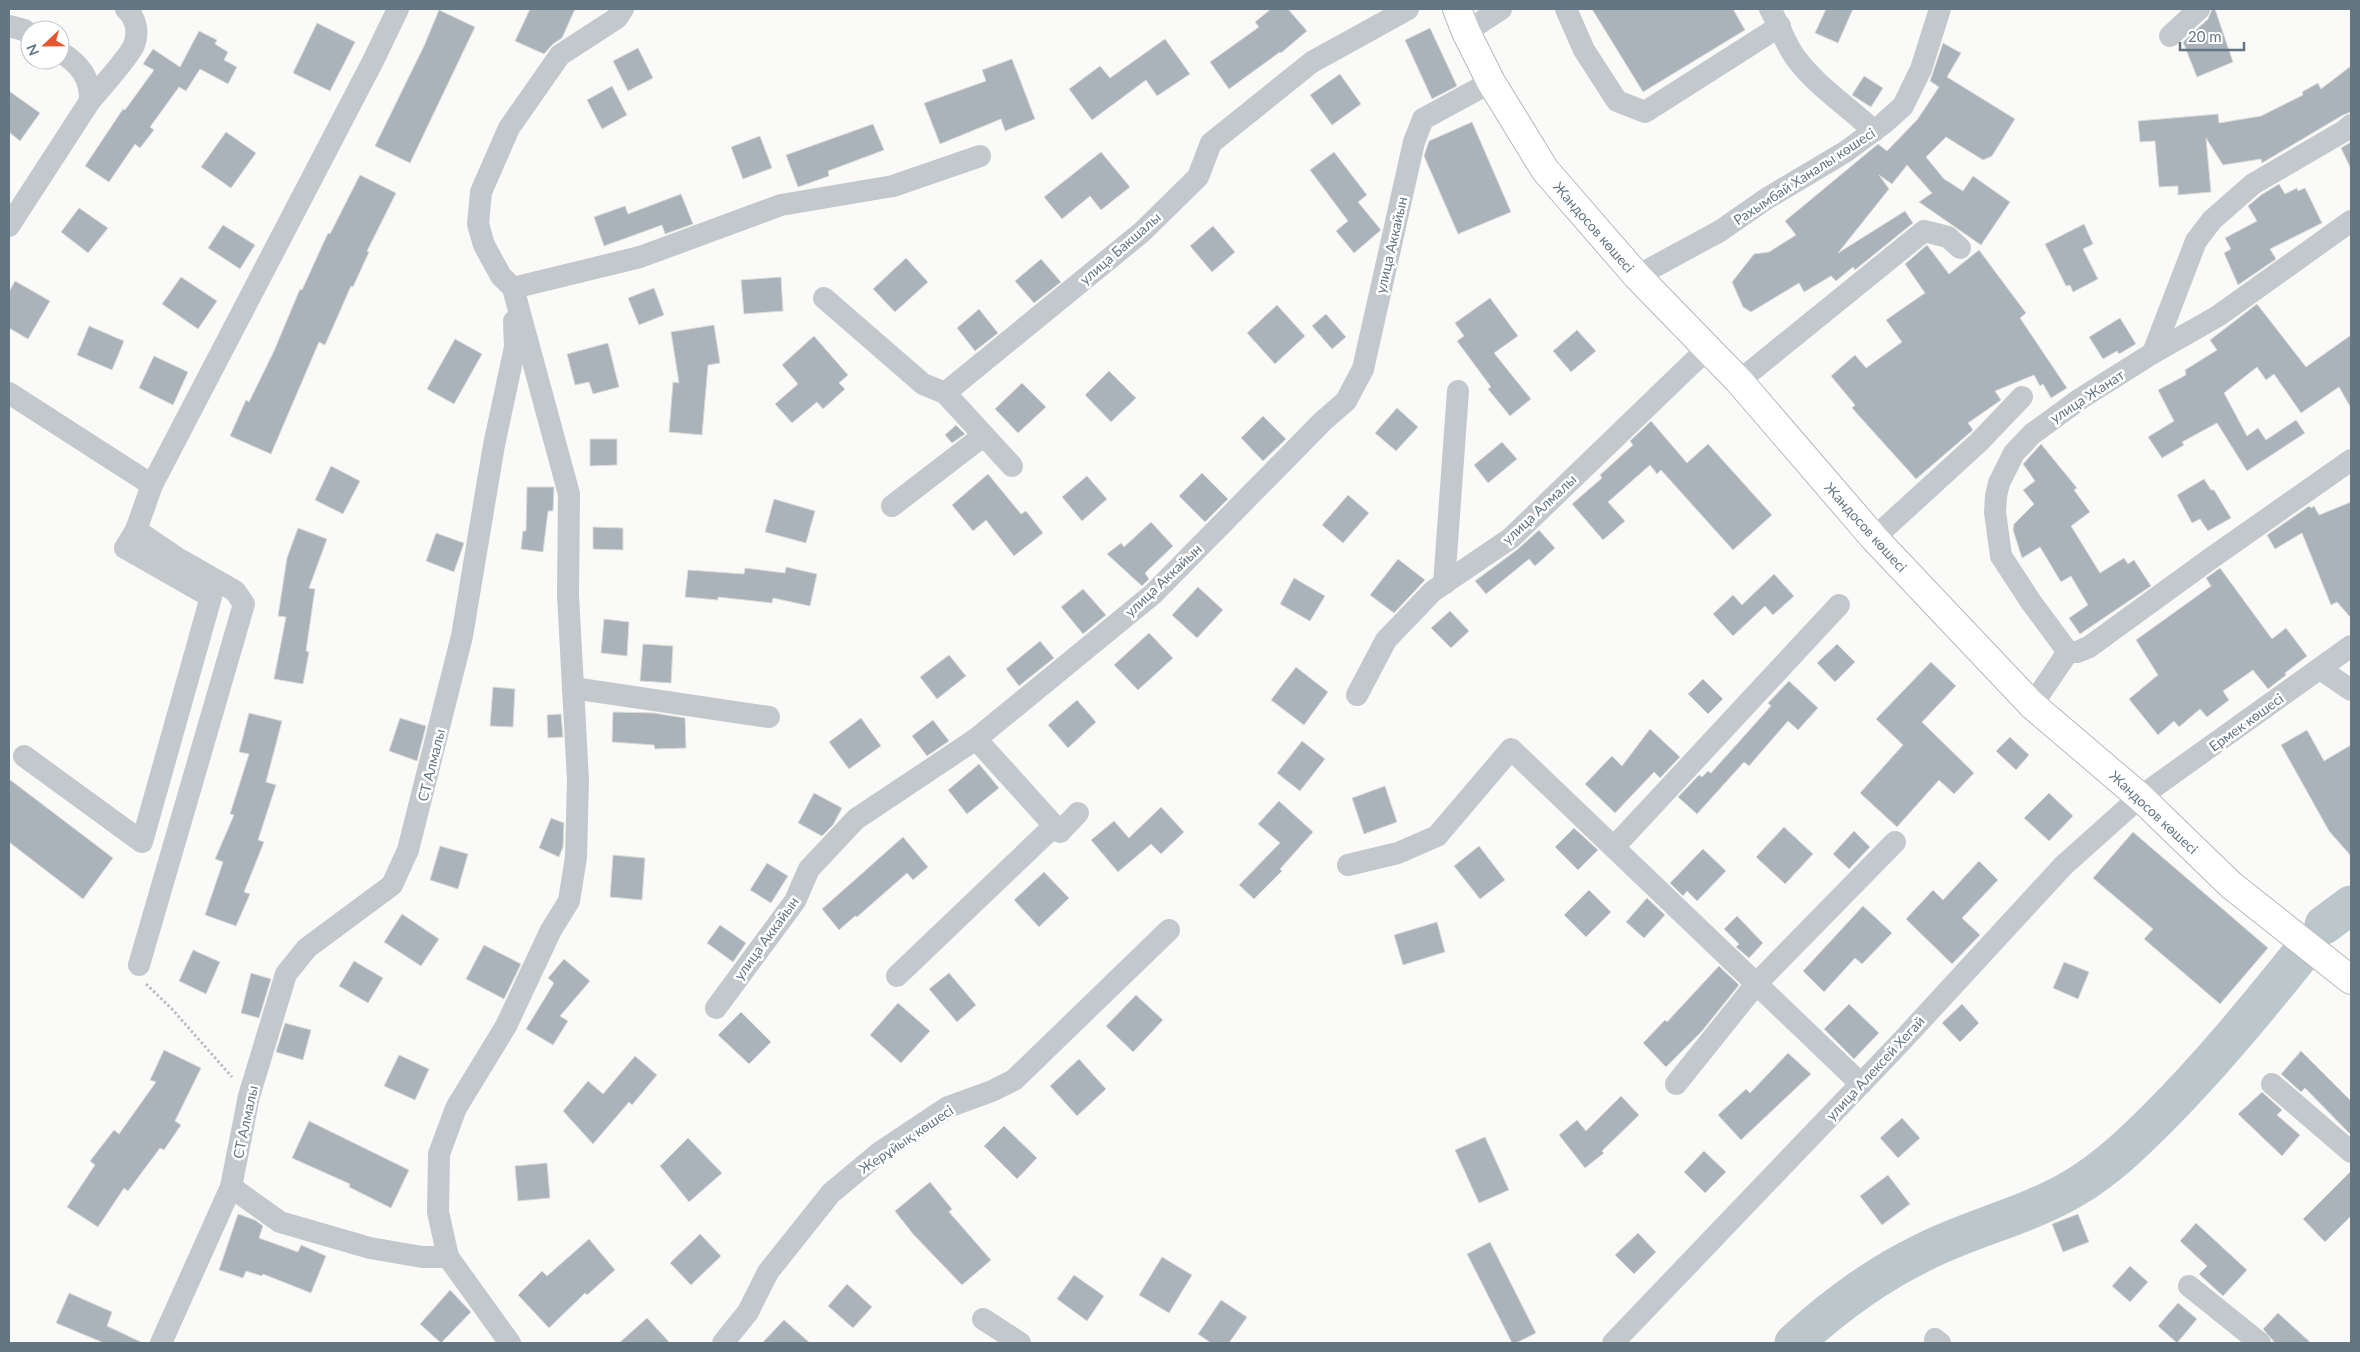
<svg xmlns="http://www.w3.org/2000/svg" width="2360" height="1352" viewBox="0 0 2360 1352" font-family="Lato,sans-serif">
  <style>
    .lines { fill: none; stroke-linecap: round; stroke-linejoin: round }
    .river { stroke: #bbc7cb; stroke-width: 39 }
    .building { fill: #aab3b9; stroke: #dcdcda }
    .major-casing { stroke: #b5babe; stroke-width: 30 }
    .path { stroke: #bbbfc2; stroke-width: 3; stroke-dasharray: 2.5 2.5; stroke-linecap: butt }
    .minor { stroke: #c3c8cc; stroke-width: 22 }
    .major { stroke: #fff; stroke-width: 28 }
    .labels { text-anchor: middle; dominant-baseline: central; stroke-width: 5; stroke-linejoin: round; paint-order: stroke }
    .street-label { font-size: 14px; fill: #657683; stroke: #fff }
  </style>
  <rect width="100%" height="100%" fill="#fafaf8"/>
  <g class="lines">
    <g class="river">
      <polyline points="2324,925 2351,905"/>
      <path d="M1794,1343C1833,1307 1876,1275 1924,1252C1971,1228 2027,1216 2074,1188C2106,1169 2132,1144 2158,1118C2209,1067 2255,1011 2300,955"/>
    </g>
  </g>
  <g class="building">
    <polygon points="530,9 575,9 562,38 553,44 544,54 515,41"/>
    <polygon points="1271,9 1288,9 1307,31 1281,53 1280,52 1229,89 1210,62 1259,27 1255,22"/>
    <polygon points="1592,9 1733,9 1745,30 1643,92"/>
    <polygon points="1826,9 1853,9 1838,43 1815,33"/>
    <polygon points="2212,9 2215,9 2233,62 2197,77 2183,42 2208,19"/>
    <polygon points="439,10 475,27 410,163 375,146 424,46"/>
    <polygon points="317,23 355,42 330,91 293,73"/>
    <polygon points="1430,28 1457,86 1432,99 1405,40"/>
    <polygon points="199,31 217,40 215,44 228,52 224,60 237,67 228,84 200,69 186,91 179,87 150,127 154,130 140,148 135,144 109,182 85,166 123,109 125,110 154,70 143,64 153,49 180,67"/>
    <polygon points="1165,39 1190,74 1157,96 1146,80 1092,120 1069,89 1100,66 1110,78"/>
    <polygon points="1943,43 1961,53 1947,77 2015,119 1992,156 1983,160 1946,137 1926,157 1944,179 1963,191 1973,176 2010,202 1981,245 1919,202 1932,193 1907,165 1892,184 1879,175 1889,189 1838,253 1905,211 1913,223 1855,270 1853,267 1836,281 1831,276 1804,292 1799,283 1751,312 1743,307 1732,282 1754,254 1769,252 1796,235 1785,221 1878,144 1887,151 1917,120 1939,87 1930,81"/>
    <polygon points="638,48 653,78 628,91 613,61"/>
    <polygon points="1012,59 1035,119 1005,131 1001,119 940,144 924,103 986,81 982,70"/>
    <polygon points="2351,66 2351,112 2343,115 2262,163 2261,159 2223,165 2206,138 2211,192 2178,195 2178,186 2159,187 2155,141 2140,142 2138,121 2218,114 2219,123 2261,116 2303,95 2302,92 2318,83 2321,89"/>
    <polygon points="1340,74 1361,104 1332,125 1310,95"/>
    <polygon points="1864,76 1883,88 1871,107 1852,95"/>
    <polygon points="612,86 627,115 602,129 587,100"/>
    <polygon points="9,91 40,113 20,141 9,132"/>
    <polygon points="1472,122 1511,212 1458,234 1424,156 1429,141"/>
    <polygon points="873,124 884,150 828,171 829,176 798,187 786,155"/>
    <polygon points="226,132 256,153 231,188 201,167"/>
    <polygon points="760,136 772,168 743,179 731,147"/>
    <polygon points="2351,142 2351,169 2341,148"/>
    <polygon points="1101,152 1130,187 1101,210 1090,196 1062,219 1044,197"/>
    <polygon points="1334,152 1367,195 1358,202 1381,230 1354,253 1336,231 1348,221 1310,170"/>
    <polygon points="360,175 396,193 367,251 369,252 353,287 351,286 325,345 319,342 271,454 230,436 246,400 249,402 274,351 300,289 302,290 328,233 330,234"/>
    <polygon points="2279,184 2285,194 2297,188 2298,191 2305,188 2322,223 2270,249 2276,259 2238,285 2224,253 2231,249 2225,238 2257,221 2248,206 2261,195"/>
    <polygon points="681,194 693,224 665,234 662,225 604,246 594,217 625,206 628,214"/>
    <polygon points="79,208 108,228 88,253 61,232"/>
    <polygon points="2084,224 2093,244 2083,249 2098,279 2073,292 2070,285 2066,286 2045,244"/>
    <polygon points="223,225 255,245 240,269 208,248"/>
    <polygon points="1213,226 1235,252 1212,272 1190,246"/>
    <polygon points="1927,245 1949,274 1979,250 2026,313 2020,318 2067,388 2051,398 2043,384 2040,386 2034,375 1995,391 2001,400 1968,423 1973,430 1916,479 1852,408 1855,405 1831,376 1855,355 1866,368 1902,342 1886,320 1925,293 1905,264"/>
    <polygon points="906,258 928,282 895,312 873,289"/>
    <polygon points="1041,259 1061,282 1034,303 1015,281"/>
    <polygon points="181,277 217,301 198,329 162,304"/>
    <polygon points="781,277 783,311 744,314 741,280"/>
    <polygon points="15,281 50,301 28,339 9,328 9,292"/>
    <polygon points="654,288 664,315 639,325 628,298"/>
    <polygon points="1490,298 1518,336 1494,353 1531,399 1510,416 1488,389 1491,387 1457,341 1464,336 1455,323"/>
    <polygon points="2257,304 2306,367 2351,335 2351,408 2339,387 2301,413 2274,374 2266,380 2257,367 2224,393 2247,436 2258,428 2266,440 2296,420 2305,433 2247,471 2217,423 2182,442 2184,445 2162,458 2148,437 2174,421 2158,390 2186,375 2185,370 2217,350 2210,340"/>
    <polygon points="1277,305 1305,336 1275,364 1247,333"/>
    <polygon points="979,309 998,333 975,351 957,328"/>
    <polygon points="1326,314 1346,337 1332,349 1312,326"/>
    <polygon points="2120,318 2136,344 2119,354 2117,351 2103,359 2089,337"/>
    <polygon points="714,325 720,363 708,365 702,435 669,432 673,382 679,383 671,332"/>
    <polygon points="89,326 124,341 112,370 77,355"/>
    <polygon points="1577,330 1596,351 1571,372 1553,351"/>
    <polygon points="814,336 848,375 839,383 845,389 823,409 817,402 792,423 775,404 798,384 782,365"/>
    <polygon points="455,339 482,354 454,404 427,389"/>
    <polygon points="608,343 619,387 593,394 589,382 575,385 567,354"/>
    <polygon points="154,356 188,372 173,405 139,388"/>
    <polygon points="1109,371 1136,398 1111,422 1085,395"/>
    <polygon points="1022,383 1046,407 1018,433 995,409"/>
    <polygon points="1397,408 1418,427 1396,451 1375,433"/>
    <polygon points="1263,416 1286,439 1263,461 1241,438"/>
    <polygon points="1651,421 1687,463 1708,444 1772,515 1733,550 1661,470 1657,474 1650,465 1608,502 1625,521 1603,540 1572,504 1602,478 1600,475 1633,445 1630,441"/>
    <polygon points="956,425 965,434 952,443 945,435"/>
    <polygon points="590,439 617,439 617,465 590,466"/>
    <polygon points="1502,442 1517,459 1488,483 1474,465"/>
    <polygon points="2041,444 2077,488 2074,490 2090,512 2071,526 2100,573 2124,558 2128,564 2134,560 2151,586 2080,634 2069,618 2088,605 2071,576 2061,582 2040,547 2022,558 2013,530 2014,524 2034,504 2023,490 2035,481 2023,464"/>
    <polygon points="331,466 360,481 343,514 315,500"/>
    <polygon points="1202,473 1228,499 1205,522 1179,496"/>
    <polygon points="988,474 1021,514 1026,511 1043,533 1014,556 986,520 973,531 952,505"/>
    <polygon points="1087,476 1107,499 1082,521 1062,497"/>
    <polygon points="2204,479 2211,490 2214,490 2231,518 2208,531 2200,519 2192,523 2177,495"/>
    <polygon points="527,487 554,487 553,511 548,511 543,552 521,549 523,531 526,531"/>
    <polygon points="1348,495 1369,513 1343,543 1322,525"/>
    <polygon points="774,499 815,511 806,543 765,532"/>
    <polygon points="2351,502 2351,618 2337,602 2331,605 2302,533 2275,549 2267,535 2309,506 2311,508 2314,506 2319,515"/>
    <polygon points="1151,522 1173,546 1145,573 1149,579 1142,586 1107,554 1121,543 1124,547"/>
    <polygon points="593,527 623,528 623,550 593,549"/>
    <polygon points="298,528 327,539 309,588 315,589 306,651 309,652 303,684 274,679 286,617 278,616 287,558"/>
    <polygon points="1539,530 1555,548 1535,566 1529,559 1486,594 1475,581 1518,549"/>
    <polygon points="436,533 464,543 454,572 426,561"/>
    <polygon points="1398,559 1425,580 1394,613 1370,595"/>
    <polygon points="786,567 817,574 810,606 773,598 772,603 718,597 718,600 685,597 688,570 744,574 745,568 785,573"/>
    <polygon points="2220,568 2272,639 2286,628 2307,656 2285,673 2286,675 2268,689 2253,670 2223,691 2229,700 2207,717 2200,709 2179,727 2174,721 2158,735 2129,699 2158,675 2136,640 2211,586 2206,578"/>
    <polygon points="1774,574 1794,596 1773,615 1765,606 1733,636 1713,614 1733,595 1742,605"/>
    <polygon points="1294,578 1325,596 1310,621 1280,604"/>
    <polygon points="1198,587 1223,610 1197,638 1172,615"/>
    <polygon points="1083,589 1106,615 1083,634 1061,607"/>
    <polygon points="1450,611 1469,631 1451,648 1431,628"/>
    <polygon points="604,619 629,622 627,656 601,653"/>
    <polygon points="1149,633 1173,658 1138,690 1114,665"/>
    <polygon points="1040,641 1054,658 1019,686 1006,669"/>
    <polygon points="643,644 673,646 671,683 640,681"/>
    <polygon points="1837,644 1855,662 1835,682 1817,663"/>
    <polygon points="949,655 966,676 937,699 920,677"/>
    <polygon points="1931,662 1956,686 1922,722 1974,773 1954,794 1939,780 1897,827 1860,793 1903,745 1876,719"/>
    <polygon points="1296,667 1328,692 1304,725 1271,700"/>
    <polygon points="1703,679 1723,699 1708,714 1688,694"/>
    <polygon points="1789,681 1818,708 1798,730 1788,721 1749,766 1744,762 1697,814 1678,797 1699,775 1702,777 1708,771 1711,773 1771,706 1768,703"/>
    <polygon points="493,687 515,689 513,727 490,726"/>
    <polygon points="1077,700 1096,722 1068,748 1048,725"/>
    <polygon points="613,712 654,713 685,718 686,748 655,749 654,745 612,742"/>
    <polygon points="249,713 282,721 266,782 276,785 258,840 264,842 244,892 250,894 236,926 205,915 223,862 215,859 234,815 230,814 249,754 239,752"/>
    <polygon points="561,714 563,737 548,738 547,715"/>
    <polygon points="400,718 426,726 417,761 389,751"/>
    <polygon points="861,718 881,746 849,769 829,742"/>
    <polygon points="933,720 949,741 927,756 912,736"/>
    <polygon points="1650,729 1680,757 1660,778 1654,772 1615,813 1585,784 1612,756 1622,766"/>
    <polygon points="2307,730 2324,761 2351,745 2351,856 2329,831 2281,745"/>
    <polygon points="2010,737 2029,755 2016,770 1996,751"/>
    <polygon points="1302,741 1325,759 1300,791 1277,773"/>
    <polygon points="979,764 999,788 967,814 948,790"/>
    <polygon points="9,779 113,858 83,899 9,842"/>
    <polygon points="1385,786 1397,822 1364,834 1352,798"/>
    <polygon points="814,793 842,808 833,825 822,836 798,823"/>
    <polygon points="2049,793 2073,816 2049,841 2024,818"/>
    <polygon points="1279,801 1313,832 1280,869 1282,871 1254,899 1239,885 1280,843 1258,824"/>
    <polygon points="1161,807 1184,832 1161,854 1151,844 1118,872 1091,840 1114,821 1129,838"/>
    <polygon points="551,818 564,823 563,847 559,857 539,848"/>
    <polygon points="1784,827 1813,854 1785,884 1756,857"/>
    <polygon points="1574,828 1598,850 1578,870 1555,847"/>
    <polygon points="1854,831 1870,847 1849,869 1833,854"/>
    <polygon points="2133,832 2268,948 2220,1004 2144,939 2153,929 2093,878"/>
    <polygon points="903,837 928,867 913,880 907,873 857,917 855,916 839,930 822,909"/>
    <polygon points="440,846 468,854 458,889 430,880"/>
    <polygon points="1479,846 1505,880 1480,899 1454,866"/>
    <polygon points="1703,849 1726,871 1697,901 1687,891 1683,896 1670,883"/>
    <polygon points="613,855 645,858 642,900 610,897"/>
    <polygon points="1979,861 1998,880 1962,918 1980,935 1952,964 1906,919 1933,890 1943,900"/>
    <polygon points="767,863 788,876 771,903 750,890"/>
    <polygon points="1044,872 1069,898 1039,927 1014,900"/>
    <polygon points="1589,890 1611,912 1586,937 1564,915"/>
    <polygon points="1647,898 1665,915 1644,938 1626,922"/>
    <polygon points="1863,906 1892,933 1862,964 1855,958 1824,992 1803,971"/>
    <polygon points="402,914 439,939 421,966 384,942"/>
    <polygon points="1737,916 1763,943 1749,958 1736,947 1739,944 1724,929"/>
    <polygon points="1437,922 1445,952 1403,965 1394,935"/>
    <polygon points="720,925 746,943 733,962 707,943"/>
    <polygon points="484,945 521,964 504,999 466,979"/>
    <polygon points="193,950 220,962 206,994 179,981"/>
    <polygon points="564,959 590,981 560,1016 568,1021 553,1045 526,1029 554,983 548,978"/>
    <polygon points="354,961 383,978 368,1003 339,986"/>
    <polygon points="2064,962 2089,972 2078,999 2053,988"/>
    <polygon points="1719,966 1739,985 1702,1031 1666,1067 1643,1043 1665,1020 1667,1022"/>
    <polygon points="251,973 271,979 259,1018 241,1013"/>
    <polygon points="949,973 976,1005 957,1022 929,989"/>
    <polygon points="1136,995 1163,1020 1133,1052 1106,1026"/>
    <polygon points="898,1003 930,1031 901,1063 870,1035"/>
    <polygon points="1849,1004 1879,1033 1854,1059 1824,1029"/>
    <polygon points="1962,1004 1979,1023 1960,1042 1942,1023"/>
    <polygon points="741,1012 771,1042 749,1064 718,1035"/>
    <polygon points="285,1023 311,1030 303,1060 276,1052"/>
    <polygon points="164,1050 201,1068 175,1121 181,1125 164,1150 160,1148 128,1191 124,1188 98,1227 67,1207 95,1165 90,1161 114,1130 119,1134 156,1082 150,1080"/>
    <polygon points="2301,1051 2351,1101 2351,1135 2305,1088 2301,1092 2281,1074"/>
    <polygon points="1788,1053 1811,1074 1741,1140 1718,1115 1746,1089 1750,1093"/>
    <polygon points="399,1055 429,1069 415,1100 384,1086"/>
    <polygon points="635,1056 657,1075 632,1105 629,1102 593,1144 563,1111 588,1081 603,1094"/>
    <polygon points="1079,1059 1106,1089 1077,1116 1050,1086"/>
    <polygon points="2262,1092 2282,1110 2277,1115 2300,1135 2282,1156 2238,1114"/>
    <polygon points="1621,1096 1639,1115 1602,1151 1604,1153 1585,1168 1559,1135 1577,1120 1586,1131"/>
    <polygon points="1902,1118 1920,1138 1898,1158 1880,1138"/>
    <polygon points="309,1121 409,1170 391,1208 349,1187 350,1184 292,1158"/>
    <polygon points="1004,1126 1037,1158 1017,1179 984,1146"/>
    <polygon points="1485,1137 1509,1190 1479,1203 1455,1150"/>
    <polygon points="688,1138 722,1173 689,1202 660,1166"/>
    <polygon points="1704,1151 1726,1172 1705,1193 1684,1172"/>
    <polygon points="547,1163 550,1198 518,1201 515,1166"/>
    <polygon points="2351,1171 2351,1216 2325,1242 2303,1219"/>
    <polygon points="1888,1175 1910,1204 1882,1225 1860,1196"/>
    <polygon points="930,1182 952,1209 949,1212 991,1260 962,1285 913,1234 895,1211"/>
    <polygon points="238,1214 255,1220 263,1226 259,1238 298,1252 301,1245 326,1256 311,1293 263,1274 262,1276 246,1271 243,1278 219,1270"/>
    <polygon points="2078,1214 2089,1242 2063,1252 2052,1224"/>
    <polygon points="2196,1223 2247,1270 2223,1296 2199,1274 2207,1266 2180,1241"/>
    <polygon points="1638,1233 1656,1252 1634,1274 1615,1255"/>
    <polygon points="700,1234 721,1256 691,1285 670,1263"/>
    <polygon points="589,1239 615,1270 587,1295 585,1293 549,1328 518,1295 542,1271 547,1276"/>
    <polygon points="1490,1242 1536,1333 1516,1343 1512,1343 1467,1254"/>
    <polygon points="1162,1257 1192,1275 1169,1313 1139,1295"/>
    <polygon points="2130,1266 2148,1282 2130,1302 2112,1286"/>
    <polygon points="1074,1275 1104,1296 1087,1321 1057,1299"/>
    <polygon points="847,1284 872,1307 853,1328 828,1306"/>
    <polygon points="450,1290 471,1312 441,1343 420,1324"/>
    <polygon points="69,1293 112,1312 107,1326 143,1343 104,1343 56,1323"/>
    <polygon points="1221,1300 1247,1317 1229,1343 1211,1343 1198,1334"/>
    <polygon points="2178,1303 2197,1319 2177,1343 2158,1326"/>
    <polygon points="2278,1313 2311,1343 2275,1343 2263,1329"/>
    <polygon points="647,1318 670,1343 619,1343"/>
    <polygon points="784,1320 810,1343 762,1343"/>
  </g>
  <g class="lines">
    <defs>
      <polyline id="major" points="1457,9 1466,32 1491,82 1545,170 1637,276 1739,381 1874,538 2032,705 2140,797 2231,885 2351,980"/>
    </defs>
    <use href="#major" class="major-casing"/>
    <polyline class="path" points="146,984 171,1008 232,1077"/>
    <g class="minor">
      <polyline points="1566,9 1584,50 1617,101 1645,112 1780,26"/>
      <path d="M1770,9C1779,24 1785,43 1795,57C1817,87 1848,106 1874,131"/>
      <polyline points="9,26 24,30 30,34"/>
      <polyline points="1466,32 1501,9"/>
      <polyline points="2170,36 2199,9"/>
      <path d="M90,101C99,90 130,56 134,45C139,32 136,18 126,9"/>
      <path d="M9,226L90,101C91,78 79,63 60,52"/>
      <polyline points="1637,276 1720,231 1766,199 1845,152 1883,124 1903,106 1921,69 1940,9"/>
      <polyline points="513,288 640,257 781,205 893,186 980,156"/>
      <polyline points="824,298 923,384 945,393 1142,232 1198,177 1211,143 1312,62 1408,9"/>
      <polyline points="2153,353 2196,241 2212,220 2253,184 2344,131 2351,125"/>
      <polyline points="1739,381 1924,231 1948,237 1960,248"/>
      <polyline points="9,393 152,485"/>
      <polyline points="945,393 1012,466"/>
      <polyline points="892,506 983,436"/>
      <polyline points="136,530 179,559 235,591 244,604 139,965"/>
      <polyline points="1874,538 1979,442 2022,397"/>
      <polyline points="1444,584 1458,391"/>
      <polyline points="2068,652 2031,602 2001,556 1995,512 1996,496 1999,483 2014,453 2032,434 2080,399 2153,353 2218,316 2351,221"/>
      <polyline points="2068,652 2077,652 2089,647 2210,559 2351,460"/>
      <polyline points="2320,669 2351,690"/>
      <polyline points="573,688 769,717"/>
      <polyline points="1357,695 1386,640 1433,591 1511,538 1708,348"/>
      <polyline points="2032,705 2068,652"/>
      <polyline points="976,739 1060,832 1078,813"/>
      <polyline points="24,756 142,842 211,597 125,548 136,530 152,485 373,61 398,9"/>
      <polyline points="1614,847 1839,605"/>
      <polyline points="1348,865 1398,853 1437,836 1511,749 1861,1084"/>
      <polyline points="897,976 1054,826"/>
      <polyline points="716,1008 795,901 809,869 856,819 976,739 1153,594 1323,421 1346,401 1363,369 1414,142 1423,119 1491,82"/>
      <polyline points="1676,1084 1757,983 1895,842"/>
      <polyline points="2272,1084 2351,1152"/>
      <polyline points="231,1187 280,1222 370,1248 422,1257 448,1257 510,1343"/>
      <polyline points="448,1257 438,1212 439,1154 456,1108 506,1026 551,930 569,901 576,857 578,780 568,595 569,494 513,288 501,276 484,245 478,224 481,192 509,128 560,55 617,18 623,9"/>
      <polyline points="2189,1286 2260,1343"/>
      <polyline points="983,1319 1020,1343"/>
      <polyline points="1935,1339 1940,1343"/>
      <polyline points="161,1343 231,1187 249,1096 286,974 307,948 392,885 408,850 462,636 494,445 515,347 514,321"/>
      <polyline points="723,1343 748,1312 768,1272 831,1193 879,1153 948,1107 992,1091 1014,1080 1169,930"/>
      <polyline points="1613,1343 1900,1043 2063,866 2140,797 2351,646"/>
    </g>
    <use href="#major" class="major"/>
  </g>
  <g class="labels">
    <g class="street-label">
      <text transform="translate(1804 176) rotate(-33)">Рахымбай Ханалы көшесі</text>
      <text transform="translate(1594 227) rotate(49)">Жандосов көшесі</text>
      <text transform="translate(1391 245) rotate(-77)">улица Аккайын</text>
      <text transform="translate(1120 248) rotate(-41)">улица Бакшалы</text>
      <text transform="translate(2087 396) rotate(-33)">улица Жанат</text>
      <text transform="translate(1539 509) rotate(-43)">улица Алмалы</text>
      <text transform="translate(1866 527) rotate(48)">Жандосов көшесі</text>
      <text transform="translate(1163 580) rotate(-43)">улица Аккайын</text>
      <text transform="translate(2246 722) rotate(-36)">Ермек көшесі</text>
      <text transform="translate(431 765) rotate(-76)">СТ Алмалы</text>
      <text transform="translate(2154 812) rotate(43)">Жандосов көшесі</text>
      <text transform="translate(766 938) rotate(-54)">улица Аккайын</text>
      <text transform="translate(1875 1068) rotate(-47)">улица Алексей Хегай</text>
      <text transform="translate(245 1122) rotate(-78)">СТ Алмалы</text>
      <text transform="translate(906 1139) rotate(-34)">Жерұйық көшесі</text>
    </g>
  </g>
  <rect width="2360" height="1352" fill="none" stroke="#657683" stroke-width="20"/>
  <g transform="translate(45 45) rotate(248)"><circle r="24" fill="#ffffff" stroke="#c1c8cd"/>
  <path d="M0-4L9 19L0 12L-9 19Z" fill="#e4572e"/>
  <text y="-8" font-size="14" font-weight="bold" text-anchor="middle" fill="#657683">N</text>
  </g>
  <path d="M2180 42v8h64v-8" fill="none" stroke="#657683" stroke-width="2.5"/>
  <text x="2188" y="42" font-size="15" fill="#657683" stroke="#ffffff" stroke-width="4" paint-order="stroke">20 m</text>
</svg>
